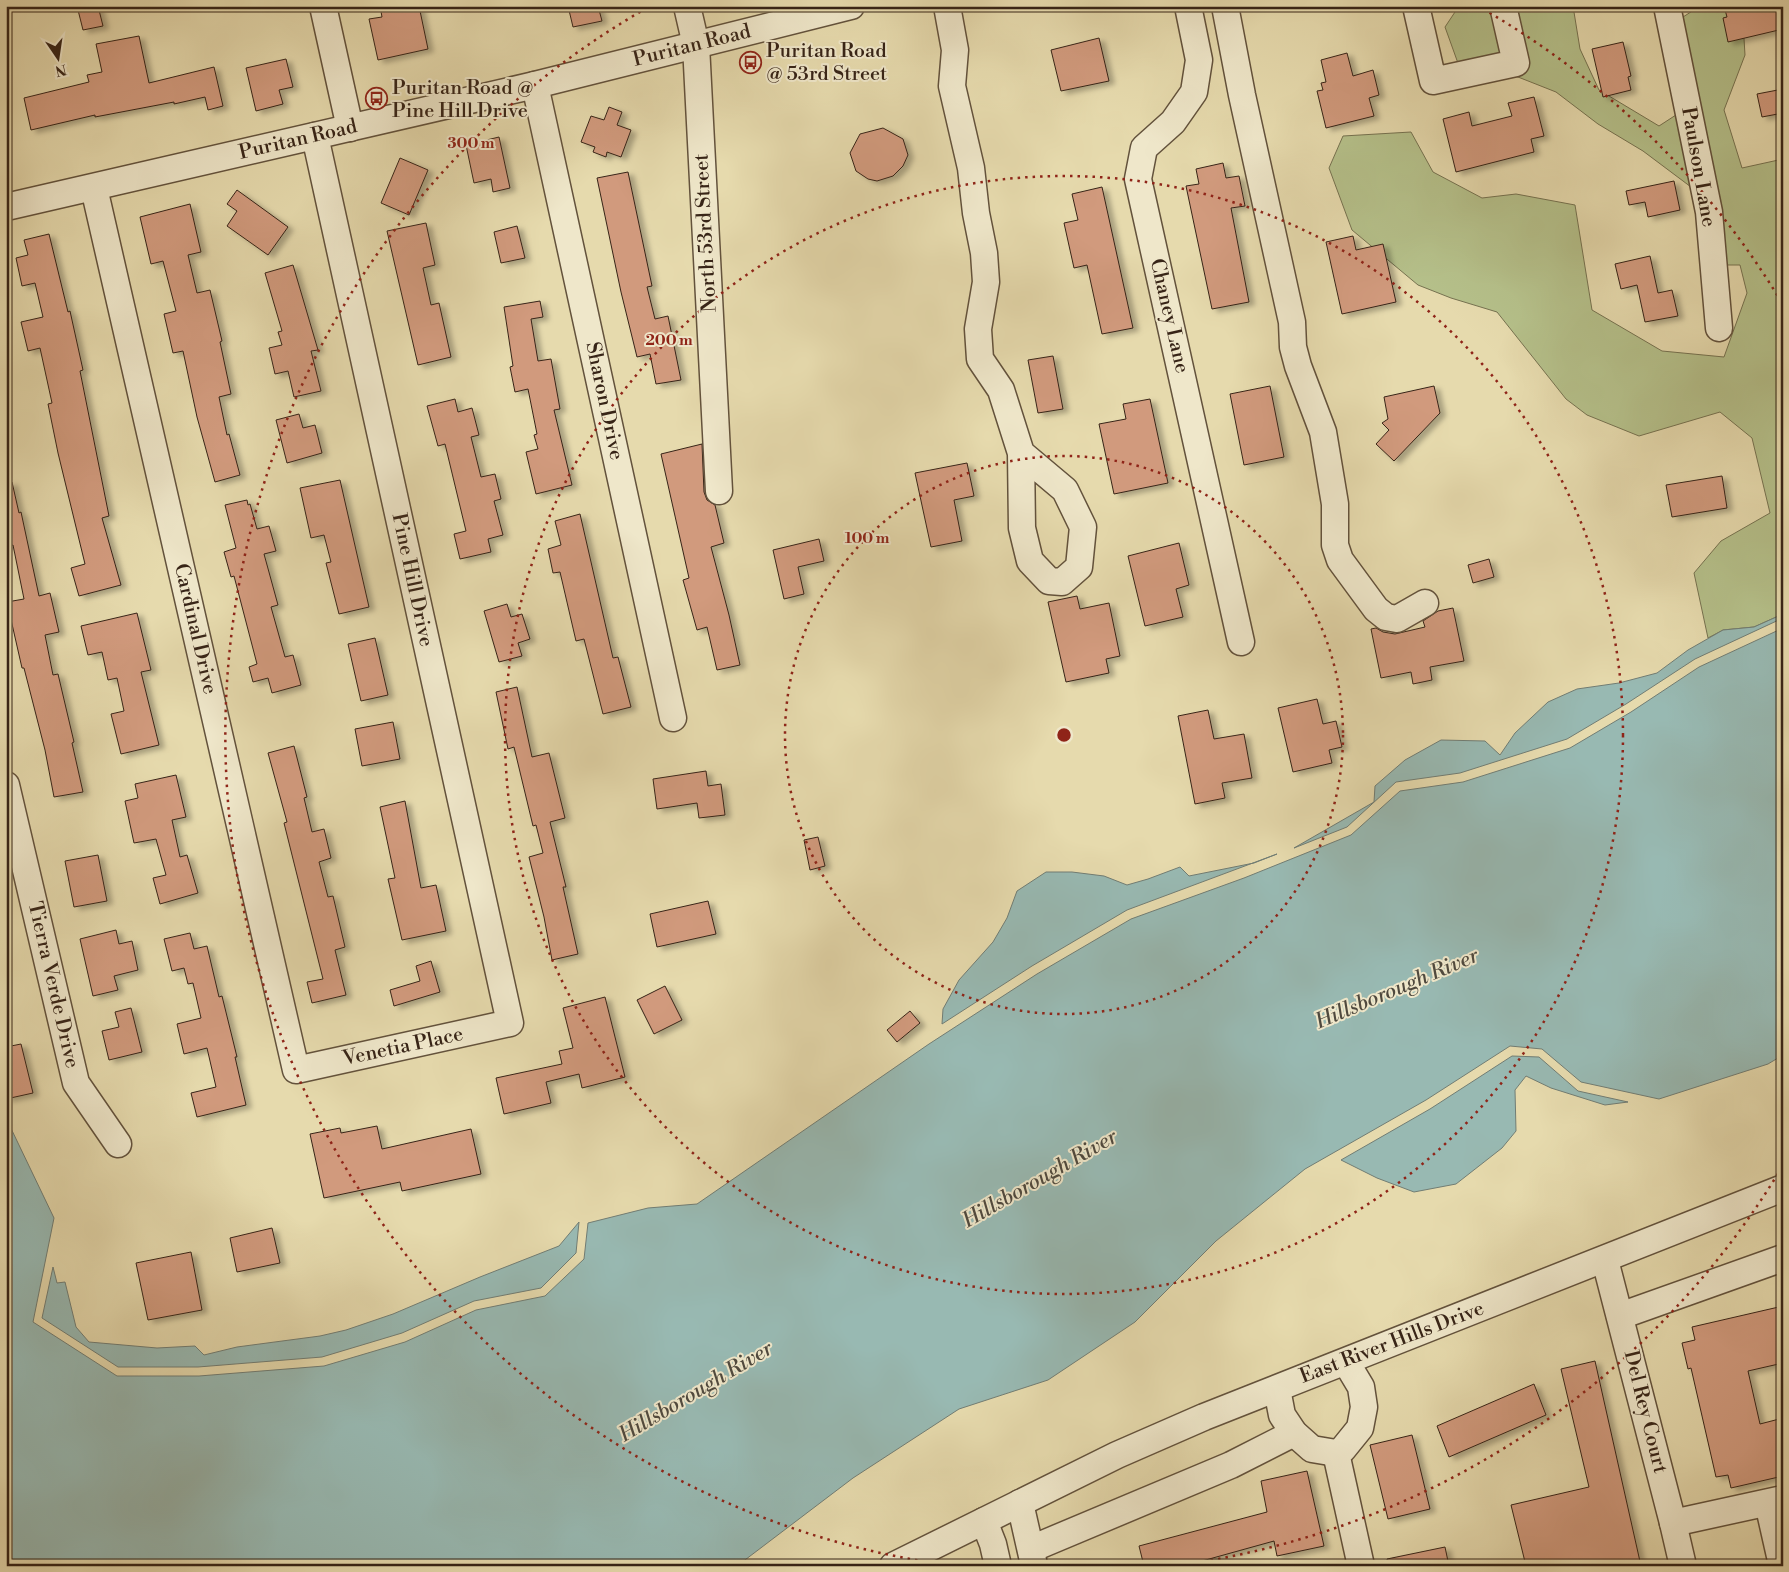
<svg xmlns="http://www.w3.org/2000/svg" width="1789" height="1572" viewBox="0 0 1789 1572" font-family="'Libre Bodoni',serif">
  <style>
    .green { fill: #b5c08a; stroke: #767250 }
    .water { fill: #98b9b2; stroke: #717d74 }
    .building { fill: #d19a7d; stroke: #372417; filter: url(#shadow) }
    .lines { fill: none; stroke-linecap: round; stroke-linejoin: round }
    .minor-casing { stroke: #63523c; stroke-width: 29 }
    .minor { stroke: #efe7ca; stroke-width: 26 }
    .ring { fill: none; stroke: #8f2418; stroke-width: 2.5; stroke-dasharray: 2.5 5 }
    .labels { text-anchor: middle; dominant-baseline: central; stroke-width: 4; stroke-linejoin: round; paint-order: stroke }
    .street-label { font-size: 20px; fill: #372417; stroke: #efe7ca }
    .poi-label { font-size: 20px; fill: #372417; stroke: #efe7ca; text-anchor: start }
    .water-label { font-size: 21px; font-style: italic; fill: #4f493e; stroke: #efe7ca }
    .centre { fill: #8f2418; stroke: #efe7ca; stroke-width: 2.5 }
    .ring-label { font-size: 15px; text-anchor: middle; font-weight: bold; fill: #8f2418; stroke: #efe7ca; stroke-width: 4; stroke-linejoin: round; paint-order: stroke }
  </style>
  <defs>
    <filter id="shadow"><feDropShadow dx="5.5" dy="3" stdDeviation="2.5" flood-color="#0004"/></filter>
  </defs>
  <rect width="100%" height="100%" fill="#e6daad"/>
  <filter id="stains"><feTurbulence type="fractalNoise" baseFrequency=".004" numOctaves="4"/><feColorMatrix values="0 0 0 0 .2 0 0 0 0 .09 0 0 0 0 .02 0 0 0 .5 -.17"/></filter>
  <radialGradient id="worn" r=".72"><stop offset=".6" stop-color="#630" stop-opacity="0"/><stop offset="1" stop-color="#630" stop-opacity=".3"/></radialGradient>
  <g class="green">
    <polygon points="1459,6 1573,6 1580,49 1599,90 1659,126 1679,113 1695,190 1643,151 1598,124 1556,92 1518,77 1459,66 1445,27"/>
    <polygon points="1700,6 1742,6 1745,55 1724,110 1742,168 1783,159 1783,614 1754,627 1723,630 1708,638 1694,573 1721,541 1770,513 1752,438 1720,412 1639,436 1587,415 1566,399 1497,312 1451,298 1418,285 1352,230 1329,168 1343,136 1411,132 1433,172 1482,198 1516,194 1575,205 1592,310 1662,351 1724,357 1747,293 1740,265 1723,265 1680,19"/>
  </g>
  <g class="water">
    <polygon points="1783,614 1783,618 1695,659 1626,704 1567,739 1460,773 1396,782 1347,827 1294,848 1374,802 1375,786 1405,760 1441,740 1485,741 1500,755 1515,733 1548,702 1577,689 1619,683 1657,673 1688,650 1723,630 1754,627"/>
    <polygon points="1783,628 1783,1055 1768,1064 1659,1099 1581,1082 1542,1049 1510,1046 1426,1100 1305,1169 1216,1241 1135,1322 1048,1380 959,1409 853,1478 737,1566 6,1566 6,1118 54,1218 33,1322 117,1376 199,1376 324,1366 405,1342 476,1310 545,1296 584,1259 588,1223 648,1208 697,1204 929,1044 1037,974 1131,919 1244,878 1351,835 1400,791 1463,782 1570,748 1631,712 1699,667"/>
    <polygon points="1277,854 1127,910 1032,966 942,1024 943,1009 959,980 993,942 1007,918 1017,891 1046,872 1072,872 1104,876 1127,885 1148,879 1180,867 1189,876 1254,863"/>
    <polygon points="1512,1056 1539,1057 1578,1091 1628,1102 1605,1105 1551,1088 1526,1076 1515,1090 1516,1131 1502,1148 1456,1184 1414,1192 1377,1178 1341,1160 1430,1109"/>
    <polygon points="579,1222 576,1253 541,1288 474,1301 402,1333 322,1357 198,1367 118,1367 42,1318 53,1267 57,1283 65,1282 76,1327 89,1342 157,1348 195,1346 204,1355 237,1347 320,1336 346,1330 393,1314 480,1277 559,1246"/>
  </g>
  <g class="building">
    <polygon points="77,6 98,6 103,26 83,30"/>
    <polygon points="380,6 419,6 428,49 378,60 369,19 382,17"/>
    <polygon points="568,6 598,6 602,21 573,27"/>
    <polygon points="1724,6 1783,6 1783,29 1728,42 1723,18 1727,17"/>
    <polygon points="139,36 149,83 214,67 223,106 208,110 205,97 174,104 174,102 95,117 95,115 31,130 24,98 89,82 87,75 102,72 96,44"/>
    <polygon points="1099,38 1109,81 1061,91 1051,50"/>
    <polygon points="1623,42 1631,76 1628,77 1631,90 1603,97 1592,49"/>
    <polygon points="1347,53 1353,76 1373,70 1379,95 1369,98 1374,116 1326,128 1317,91 1323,90 1321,83 1326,82 1321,60"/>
    <polygon points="286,59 293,87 279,90 283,104 256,111 246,68"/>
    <polygon points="1783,89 1783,113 1762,117 1757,94"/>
    <polygon points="1534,97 1544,136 1531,139 1534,152 1456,172 1443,119 1469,112 1472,126 1512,116 1508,103"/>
    <polygon points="609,107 622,112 617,125 631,130 621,157 607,152 606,157 593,152 595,147 581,142 591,116 604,120"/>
    <polygon points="883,128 903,139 908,155 903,166 893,176 877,181 868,179 856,171 850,153 860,134"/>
    <polygon points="499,137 510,188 493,192 491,179 474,183 466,145"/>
    <polygon points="400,158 428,170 409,215 381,203"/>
    <polygon points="1223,163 1226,178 1239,176 1245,206 1231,208 1249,302 1212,309 1186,186 1199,184 1196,169"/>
    <polygon points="628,172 652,286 647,287 655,319 668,316 681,380 656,384 650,354 637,357 621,292 597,178"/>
    <polygon points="1674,181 1680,210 1648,217 1645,202 1629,205 1626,191"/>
    <polygon points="1102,187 1133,328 1102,334 1087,265 1074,268 1064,223 1078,220 1072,194"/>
    <polygon points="237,190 288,227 268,255 227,226 237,211 227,204"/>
    <polygon points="190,204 201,252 188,255 197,293 210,290 222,341 220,342 231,394 219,397 227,435 229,434 240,475 215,482 197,417 183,351 173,353 164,314 176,311 163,261 151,264 140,217"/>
    <polygon points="426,223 435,265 423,268 431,305 439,303 451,357 418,365 387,231"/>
    <polygon points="517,226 525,258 501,263 494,232"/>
    <polygon points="49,234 68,312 70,311 83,370 80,371 109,516 102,518 121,585 79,596 71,568 85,564 58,453 48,404 52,403 40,348 28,351 21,322 43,317 35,283 22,286 16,258 28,255 24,240"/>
    <polygon points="1353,236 1356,250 1383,244 1396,302 1342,314 1326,242"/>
    <polygon points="1650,256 1658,293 1672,290 1678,316 1645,322 1637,285 1621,289 1615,264"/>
    <polygon points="293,265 318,350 311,351 321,391 294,397 288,371 275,374 269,348 282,345 278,332 282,331 265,273"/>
    <polygon points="540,301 543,317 531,319 538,361 551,359 560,409 554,410 572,485 536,494 526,452 538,449 534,435 537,434 528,389 515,392 510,367 513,366 504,307"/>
    <polygon points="1053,356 1063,409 1038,413 1028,360"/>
    <polygon points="1270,386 1284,457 1244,465 1230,394"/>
    <polygon points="1434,386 1440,413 1394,461 1376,444 1389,430 1382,423 1388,419 1384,397"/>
    <polygon points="455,399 458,412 472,408 479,435 471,437 481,477 495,474 501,499 494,501 503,535 488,539 491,552 460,559 454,534 466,531 445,444 438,446 427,406"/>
    <polygon points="1150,399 1168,483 1114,494 1099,424 1126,419 1123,404"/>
    <polygon points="299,414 303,428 315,425 322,453 287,463 276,420"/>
    <polygon points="702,444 704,492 707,500 715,505 724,543 711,547 729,615 740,665 717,670 707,627 697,630 683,580 689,578 661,454"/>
    <polygon points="967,463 974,496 954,500 962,541 931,547 915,473"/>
    <polygon points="1722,476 1727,508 1672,517 1666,485"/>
    <polygon points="340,480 369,607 339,614 326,563 331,562 324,535 311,538 300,488"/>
    <polygon points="12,482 19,513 21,512 39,596 50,593 59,632 45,635 53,675 58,674 74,742 72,743 83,792 54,797 45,750 24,668 22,668 7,602 24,599 13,545 6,547 6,483"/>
    <polygon points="247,500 248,505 250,504 257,529 269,526 276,551 264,554 278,605 271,607 285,657 293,655 301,685 272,693 268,678 253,682 249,667 257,664 234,576 231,577 224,552 236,548 225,505"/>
    <polygon points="580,514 613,658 618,657 631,707 603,714 584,639 576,641 560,572 553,573 548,549 561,545 555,521"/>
    <polygon points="819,539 824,561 798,567 804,594 784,599 773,550"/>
    <polygon points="1179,543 1189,585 1176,589 1183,617 1145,626 1128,556"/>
    <polygon points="1489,559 1494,577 1473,583 1468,565"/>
    <polygon points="1077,596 1080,609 1109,603 1120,656 1106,659 1109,673 1066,682 1048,602"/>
    <polygon points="507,604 511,617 522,614 530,639 518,643 522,656 499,662 484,611"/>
    <polygon points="1453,608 1464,661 1430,667 1432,680 1413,684 1411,672 1381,678 1371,629 1376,628 1383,632 1395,634 1425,627 1423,621 1438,611"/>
    <polygon points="137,613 151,670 141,672 159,745 121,754 111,714 124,711 117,678 108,680 102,652 88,655 81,626"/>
    <polygon points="375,638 388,695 361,701 348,644"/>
    <polygon points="517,687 532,757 549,753 565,818 550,822 566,887 563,887 578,954 552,960 544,917 529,857 543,853 536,825 533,826 514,747 508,749 496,692"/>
    <polygon points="1317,699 1323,724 1336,721 1342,747 1329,750 1332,763 1293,772 1278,708"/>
    <polygon points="1208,710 1214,739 1244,734 1252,778 1222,783 1225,798 1195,804 1178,716"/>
    <polygon points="393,722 400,759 362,766 355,729"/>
    <polygon points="294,746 307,797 304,798 312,832 324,829 331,858 319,862 328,897 333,896 345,947 335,950 346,995 312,1003 307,982 323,979 284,823 287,822 268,753"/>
    <polygon points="706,771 708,786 721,784 725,815 699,818 697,803 657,809 653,779"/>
    <polygon points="176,775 186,817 172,820 180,857 187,855 198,893 160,904 153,878 166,875 156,839 134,843 125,801 138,798 135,784"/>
    <polygon points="405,801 421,888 436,885 446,931 402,940 388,879 395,878 380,807"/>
    <polygon points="818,837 825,866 810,870 804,840"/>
    <polygon points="98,855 107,901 74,907 65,861"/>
    <polygon points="708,901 716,934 657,947 650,914"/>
    <polygon points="116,930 119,944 132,941 138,970 114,976 118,990 93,996 80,939"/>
    <polygon points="190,933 194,949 207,946 219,997 222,996 237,1057 235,1057 246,1105 197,1117 191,1093 216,1087 207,1048 184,1054 177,1024 201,1018 193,983 188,984 184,968 172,971 164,939"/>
    <polygon points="431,961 440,992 394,1006 390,990 420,981 416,966"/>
    <polygon points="665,986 682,1020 654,1034 637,1000"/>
    <polygon points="605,997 625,1077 582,1088 579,1074 546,1082 551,1103 504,1114 496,1078 562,1064 559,1051 573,1048 563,1008"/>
    <polygon points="131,1008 142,1052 109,1060 102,1031 119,1027 115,1012"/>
    <polygon points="910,1011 920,1023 897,1042 887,1030"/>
    <polygon points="21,1044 33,1093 6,1099 6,1047"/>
    <polygon points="377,1126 382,1149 471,1129 481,1174 402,1191 400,1182 324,1198 310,1134 340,1128 341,1133"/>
    <polygon points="272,1228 280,1263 237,1272 230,1238"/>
    <polygon points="191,1252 202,1310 148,1320 136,1263"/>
    <polygon points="1783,1306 1783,1363 1748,1371 1760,1424 1783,1418 1783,1476 1731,1488 1728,1475 1716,1477 1691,1368 1688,1369 1682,1343 1695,1340 1692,1327"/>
    <polygon points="1595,1361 1641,1566 1526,1566 1511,1505 1589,1487 1561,1369"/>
    <polygon points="1534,1384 1546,1415 1449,1457 1437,1426"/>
    <polygon points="1412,1435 1430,1509 1388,1519 1370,1445"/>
    <polygon points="1307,1471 1324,1546 1277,1556 1274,1541 1184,1566 1144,1566 1139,1546 1267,1512 1261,1481"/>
    <polygon points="1445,1547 1449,1566 1388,1566 1387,1559"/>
  </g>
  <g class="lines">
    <defs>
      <g id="minor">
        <polyline points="323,6 350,128"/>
        <polyline points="687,6 696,45 719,491"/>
        <polyline points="947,6 955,50 952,86 971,168 976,213 984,253 986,282 978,329 980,359 1001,390 1021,453 1065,490 1083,527 1079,567 1062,582 1049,581 1030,561 1022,528 1021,453"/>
        <polyline points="1188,6 1199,60 1194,92 1173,122 1144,148 1138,179 1241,642"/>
        <polyline points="1225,6 1242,95 1292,322 1293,347 1298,366 1323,432 1335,504 1335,545 1340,560 1376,609 1386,617 1397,619 1425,603"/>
        <polyline points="1416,6 1433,81 1516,63 1503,6"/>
        <polyline points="1667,6 1709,212 1719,328"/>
        <polyline points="535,85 673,718"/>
        <polyline points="94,188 296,1070 510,1023 315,136"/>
        <polyline points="6,207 535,85 851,6"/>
        <polyline points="6,785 76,1083 118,1144"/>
        <polyline points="1605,1260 1673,1523 1683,1566"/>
        <polyline points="1620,1316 1783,1258"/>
        <polyline points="1277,1389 1282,1415 1294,1433 1312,1449 1336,1453 1343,1449 1360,1428 1364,1407 1361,1387 1346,1362"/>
        <polyline points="1336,1453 1361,1566"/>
        <polyline points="1020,1503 1034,1565"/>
        <polyline points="1768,1503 1782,1565"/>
        <polyline points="984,1521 993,1544 998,1566"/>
        <polyline points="1673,1523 1783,1499"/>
        <polyline points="1031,1549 1231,1465 1294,1433"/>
        <polyline points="893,1566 1117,1455 1204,1417 1783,1188"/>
      </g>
    </defs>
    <use href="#minor" class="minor-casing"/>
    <use href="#minor" class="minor"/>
  </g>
  <g class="ring">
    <circle cx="1064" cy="735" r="279"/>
    <circle cx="1064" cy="735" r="559"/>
    <path d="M1782 1167A838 838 0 0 1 1181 1565M947 1565A838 838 0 0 1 645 9M1483 9A838 838 0 0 1 1782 303"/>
  </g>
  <defs>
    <symbol id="bus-ring" viewBox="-11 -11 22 22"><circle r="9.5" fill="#efe7ca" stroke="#8f2418" stroke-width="1.5"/><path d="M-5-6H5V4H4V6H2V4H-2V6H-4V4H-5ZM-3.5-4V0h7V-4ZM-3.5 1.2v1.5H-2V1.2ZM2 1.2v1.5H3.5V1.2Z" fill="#8f2418"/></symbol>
  </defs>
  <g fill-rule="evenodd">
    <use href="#bus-ring" x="738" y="50" width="25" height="25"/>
    <use href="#bus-ring" x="364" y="86" width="25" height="25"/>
  </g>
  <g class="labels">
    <g class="street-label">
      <text transform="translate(692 46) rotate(-14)">Puritan Road</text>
      <text transform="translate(298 140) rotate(-13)">Puritan Road</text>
      <text transform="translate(1698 167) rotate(80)">Paulson Lane</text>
      <text transform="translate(706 233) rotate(-93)">North 53rd Street</text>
      <text transform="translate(1169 316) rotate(77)">Chaney Lane</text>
      <text transform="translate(604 401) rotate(78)">Sharon Drive</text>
      <text transform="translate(412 580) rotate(78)">Pine Hill Drive</text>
      <text transform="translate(195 629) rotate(77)">Cardinal Drive</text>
      <text transform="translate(53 985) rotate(77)">Tierra Verde Drive</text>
      <text transform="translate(403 1047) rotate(-12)">Venetia Place</text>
      <text transform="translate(1392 1343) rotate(-21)">East River Hills Drive</text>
      <text transform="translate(1645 1412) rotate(76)">Del Rey Court</text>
    </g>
    <g class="poi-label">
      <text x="766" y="51">Puritan Road<tspan x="766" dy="23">@ 53rd Street</tspan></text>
      <text x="392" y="88">Puritan Road @<tspan x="392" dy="23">Pine Hill Drive</tspan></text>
    </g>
    <g class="water-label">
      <text transform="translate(1397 989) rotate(-23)">Hillsborough River</text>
      <text transform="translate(1040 1179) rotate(-30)">Hillsborough River</text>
      <text transform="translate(696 1392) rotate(-31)">Hillsborough River</text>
    </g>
  </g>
  <circle cx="1064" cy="735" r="8" class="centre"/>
  <g class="ring-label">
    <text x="471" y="148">300 m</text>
    <text x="669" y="345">200 m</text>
    <text x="867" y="543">100 m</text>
  </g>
  <rect width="1789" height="1572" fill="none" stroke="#e6daad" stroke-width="25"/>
  <rect x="8" y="8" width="1774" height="1557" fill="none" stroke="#372417" stroke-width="2.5"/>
  <rect x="12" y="12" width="1764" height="1547" fill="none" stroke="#372417"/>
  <g transform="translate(58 58) rotate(167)" stroke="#efe7ca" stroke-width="4" paint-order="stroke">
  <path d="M0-4L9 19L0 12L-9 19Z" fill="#372417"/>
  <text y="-8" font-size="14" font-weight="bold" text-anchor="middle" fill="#372417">N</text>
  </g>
  <rect width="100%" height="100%" filter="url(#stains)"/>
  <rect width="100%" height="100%" fill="url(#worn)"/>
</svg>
